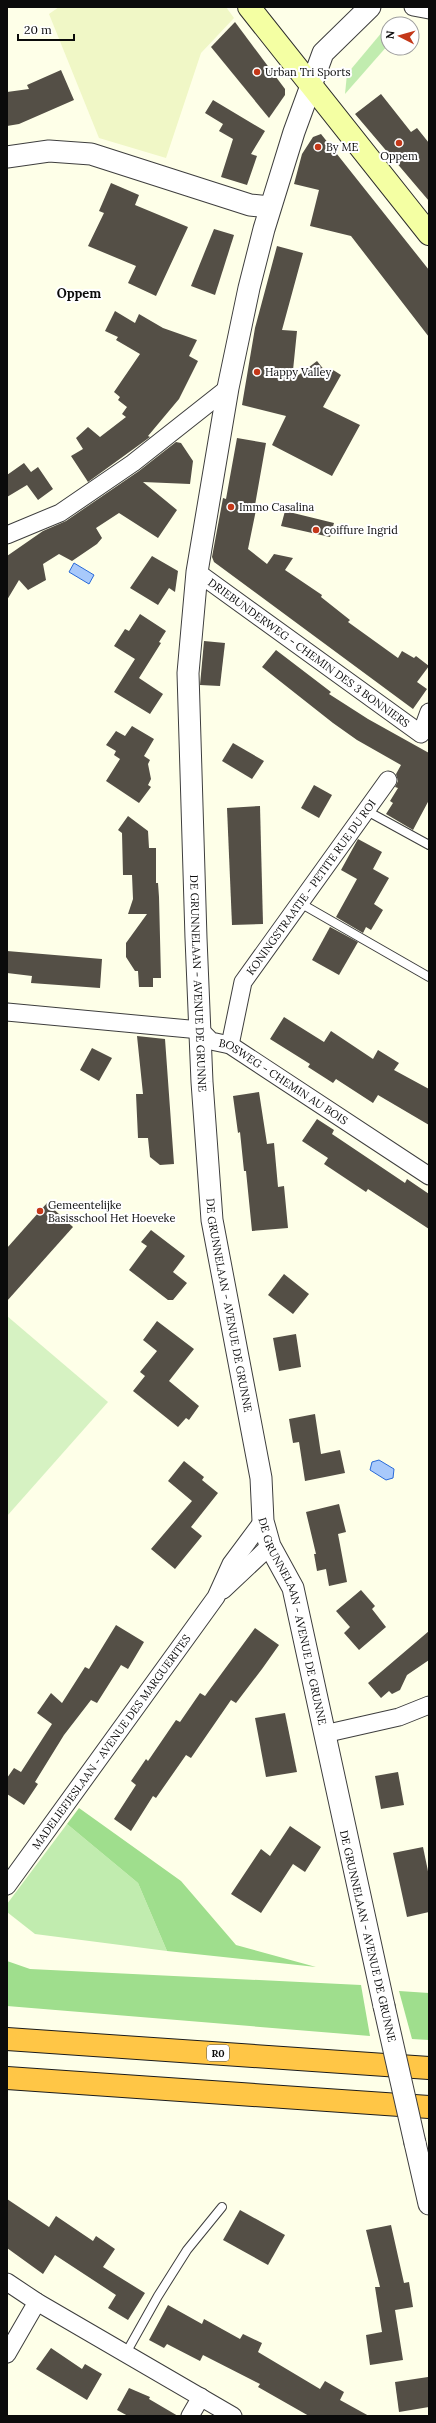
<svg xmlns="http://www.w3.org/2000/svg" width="436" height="2423" viewBox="0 0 436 2423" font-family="Lora,serif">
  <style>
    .farmland { fill: #f0f7c6 }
    .green { fill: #c1ecaf }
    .forest { fill: #9fde8d }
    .pitch { fill: #d6f2c2 }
    .water { fill: #a8c9fb; stroke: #296ad8 }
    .building { fill: #544f46 }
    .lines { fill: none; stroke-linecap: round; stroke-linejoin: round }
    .service-casing { stroke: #3e3e3e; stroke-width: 10 }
    .minor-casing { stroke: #3e3e3e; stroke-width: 19 }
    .tertiary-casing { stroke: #3e3e3e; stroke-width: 23 }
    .secondary-casing { stroke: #2d2d2d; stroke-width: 24 }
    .motorway-casing { stroke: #1c1c1c; stroke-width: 24 }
    .service { stroke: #fff; stroke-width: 8 }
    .minor { stroke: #fff; stroke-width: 17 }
    .tertiary { stroke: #fff; stroke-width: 21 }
    .secondary { stroke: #f4ffa3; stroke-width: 22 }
    .motorway { stroke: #ffc646; stroke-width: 22 }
    .tertiary-bridge-casing { stroke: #3e3e3e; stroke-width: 23; stroke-linecap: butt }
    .tertiary-bridge { stroke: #fff; stroke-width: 21 }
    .poi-dot { fill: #c43819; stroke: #fff; stroke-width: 1.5 }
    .labels { text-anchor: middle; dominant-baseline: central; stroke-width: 4; stroke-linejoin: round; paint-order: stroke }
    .shield { fill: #fff; stroke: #545454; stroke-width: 1 }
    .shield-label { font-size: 10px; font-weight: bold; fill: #0b0b0b }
    .poi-label { font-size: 11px; fill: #0b0b0b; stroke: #fff; text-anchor: start }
    .street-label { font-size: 11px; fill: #0b0b0b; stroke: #fff }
    .quarter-label { font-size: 13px; font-weight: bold; fill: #0b0b0b; stroke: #fff }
  </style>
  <rect width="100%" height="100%" fill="#feffe8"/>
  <polygon class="farmland" points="59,7 226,7 234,18 201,53 166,158 99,138 49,14"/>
  <g class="green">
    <polygon points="388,25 388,45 345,94 347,74"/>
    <polygon points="67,1824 138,1883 167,1951 35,1934 7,1912 7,1904"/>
  </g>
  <g class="forest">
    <polygon points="79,1808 181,1881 236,1945 316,1967 167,1951 138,1883 67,1824"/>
    <polygon points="7,1961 30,1969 361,1985 370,2036 7,2006"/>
    <polygon points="399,1991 429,1993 429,2040 412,2039"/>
  </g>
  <polygon class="pitch" points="7,1316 108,1402 7,1516"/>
  <g class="water">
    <polygon points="74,563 94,575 89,584 69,572"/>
    <polygon points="379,1460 394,1469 393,1478 386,1480 370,1470 372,1462"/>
  </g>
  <g class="building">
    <polygon points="235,22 285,89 285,95 269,118 211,47"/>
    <polygon points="61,70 74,100 19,124 7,126 7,92 29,89 27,85"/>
    <polygon points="381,94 411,132 417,128 429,143 429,201 355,114"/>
    <polygon points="213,100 265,131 251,154 257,156 247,185 221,177 233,139 219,131 223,124 205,113"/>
    <polygon points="321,134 429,270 429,337 351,236 310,226 319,190 294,184 302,154 313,137"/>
    <polygon points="111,183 139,195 135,205 188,227 156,296 128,283 136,266 88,246 104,213 99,211"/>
    <polygon points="214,229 234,235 215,295 191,286"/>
    <polygon points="277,246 303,253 282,330 297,331 292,380 317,361 325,371 330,368 341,375 323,407 360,425 332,476 272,445 286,416 242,405 255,328"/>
    <polygon points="115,311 135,323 139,314 163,328 197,340 189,356 198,361 179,399 148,436 150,437 88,482 71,456 83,449 76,438 88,427 100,437 126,417 122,414 127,407 118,400 120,397 114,392 140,354 116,340 118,337 105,331"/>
    <polygon points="237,438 266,443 255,505 257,505 248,549 267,564 274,554 293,558 285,570 322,595 321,597 350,620 348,622 398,658 402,651 414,658 416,656 429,666 417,682 427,689 413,709 214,562 212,557 223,498 226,499"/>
    <polygon points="176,442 181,443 193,461 190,484 143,482 177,510 158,538 119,513 96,528 102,538 97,544 72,561 59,554 43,564 46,580 28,590 19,580 7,600 7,556 43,531 66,521 139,471"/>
    <polygon points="24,463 31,472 38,467 53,489 38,500 27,485 7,497 7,475"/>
    <polygon points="285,511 334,523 330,537 281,526"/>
    <polygon points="152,556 178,571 175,592 169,588 158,605 130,588"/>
    <polygon points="140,614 166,631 159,642 161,643 139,678 163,694 150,714 114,692 135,659 114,646 125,629 129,631"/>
    <polygon points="204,641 225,643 220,686 200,685"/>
    <polygon points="276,650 331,692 329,694 368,719 429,753 429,800 413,830 386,814 393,803 390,801 398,788 395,787 398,781 396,774 401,765 357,740 333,723 262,667"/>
    <polygon points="132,726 154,739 144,756 150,760 148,764 151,779 148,785 151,787 139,803 106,781 120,759 114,755 116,751 106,745 116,731 125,736"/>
    <polygon points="233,743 264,761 252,779 222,761"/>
    <polygon points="314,785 332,795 319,818 301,808"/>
    <polygon points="260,806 263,924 232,925 227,808"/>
    <polygon points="128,816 148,831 149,848 156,848 156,883 158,883 159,897 161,978 153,978 153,987 139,987 138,971 135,971 126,957 126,943 147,914 128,914 133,899 132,875 123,875 122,833 118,830"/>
    <polygon points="358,839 382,852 373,869 389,878 374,904 383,910 371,930 366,927 363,933 336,917 357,879 341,870"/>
    <polygon points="330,927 358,942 339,975 312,960"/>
    <polygon points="7,951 102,959 100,988 31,983 32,976 7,973"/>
    <polygon points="284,1017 324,1042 331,1031 373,1059 378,1050 399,1063 394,1070 429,1089 429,1125 378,1095 373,1103 336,1079 333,1083 308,1067 310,1064 270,1039"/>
    <polygon points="137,1036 165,1039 174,1164 160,1165 150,1157 148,1138 138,1138 136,1094 143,1094"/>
    <polygon points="92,1048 112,1058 99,1081 80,1070"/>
    <polygon points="259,1092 267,1144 274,1143 278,1187 284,1186 288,1228 252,1231 246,1171 244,1171 240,1132 238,1133 233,1096"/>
    <polygon points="317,1119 334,1130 332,1134 405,1183 407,1179 429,1194 429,1229 368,1189 366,1192 324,1164 328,1158 302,1141"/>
    <polygon points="47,1203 73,1227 7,1301 7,1248"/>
    <polygon points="151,1230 185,1256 173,1272 187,1283 173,1300 168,1300 129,1270 147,1246 141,1242"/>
    <polygon points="284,1274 309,1294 293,1314 268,1295"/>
    <polygon points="157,1321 194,1349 169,1381 199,1406 189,1420 186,1418 178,1427 133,1391 145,1376 140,1372 157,1351 143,1340"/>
    <polygon points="296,1334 301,1367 279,1371 273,1338"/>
    <polygon points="315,1414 321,1454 340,1450 345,1473 305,1481 299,1442 293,1443 289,1419"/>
    <polygon points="184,1461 204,1477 202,1480 218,1493 191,1527 202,1536 175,1569 151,1549 192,1501 168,1481"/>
    <polygon points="339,1504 346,1532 338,1534 347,1582 329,1586 326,1569 317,1571 314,1554 316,1554 306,1512"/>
    <polygon points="361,1590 375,1606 372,1609 386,1627 359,1650 344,1633 350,1627 336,1611"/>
    <polygon points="116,1625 144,1642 128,1669 121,1665 97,1703 91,1700 64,1735 35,1782 38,1784 24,1805 7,1794 7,1778 14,1768 21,1772 52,1724 37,1713 51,1693 62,1703 85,1667 89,1669"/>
    <polygon points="255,1628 279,1645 262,1669 236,1703 231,1700 191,1758 186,1755 156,1798 153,1796 131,1831 114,1819 136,1785 131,1781 146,1759 148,1761 176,1720 180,1722 200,1693 205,1696"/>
    <polygon points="429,1631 429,1660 407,1675 400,1690 392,1694 389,1691 381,1698 368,1683"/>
    <polygon points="285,1713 297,1772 266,1777 255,1718"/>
    <polygon points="398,1772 404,1805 381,1809 375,1776"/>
    <polygon points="290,1826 321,1847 305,1872 293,1864 261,1913 231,1894 261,1849 270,1856"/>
    <polygon points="423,1847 429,1876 429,1912 407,1917 393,1853"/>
    <polygon points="7,2199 49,2227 56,2216 93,2241 96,2236 115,2249 103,2267 145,2293 128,2320 108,2308 116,2295 55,2255 43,2274 7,2248"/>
    <polygon points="240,2210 285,2235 268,2265 223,2240"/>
    <polygon points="391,2225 404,2283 409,2282 413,2307 395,2310 403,2360 370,2365 366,2335 382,2332 375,2287 380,2287 366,2230"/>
    <polygon points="168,2305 202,2324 204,2319 240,2339 243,2334 262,2343 258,2352 320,2389 325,2381 344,2392 340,2400 369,2416 309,2416 258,2387 260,2384 203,2355 200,2361 167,2344 164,2348 149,2340"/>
    <polygon points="51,2348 82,2369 85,2364 102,2374 87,2400 36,2369"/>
    <polygon points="428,2377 429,2407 399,2412 395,2382"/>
    <polygon points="129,2388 150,2397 149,2399 178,2416 128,2416 117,2410"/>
  </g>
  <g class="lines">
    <defs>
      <g id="service">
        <polyline points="367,811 429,845"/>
        <polyline points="300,903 429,977"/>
        <polyline points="126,2353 158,2296 187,2250 222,2207"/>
      </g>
      <g id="minor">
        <polyline points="413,7 429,10"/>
        <polyline points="7,535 60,513 133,463 228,388"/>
        <path id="s1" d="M197,572L421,734L429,712"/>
        <path id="s2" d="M7,1012L200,1030L211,1041L230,1045L429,1176"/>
        <path id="s3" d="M230,1045L243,982L388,780"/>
        <polyline points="223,1590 270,1546"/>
        <polyline points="324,1734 399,1717 429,1705"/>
        <path id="s4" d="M7,1886L216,1597L231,1564L263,1521"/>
        <polyline points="7,2282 37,2302 233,2416"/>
        <polyline points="7,2354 37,2302"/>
        <polyline points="190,2416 201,2397"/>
      </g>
      <g id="tertiary">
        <path id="s5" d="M370,7L323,53L294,132L264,229L249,288L228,388L197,572L188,673L196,938L202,1082L212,1220L261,1478L263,1521L270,1546L293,1588L384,2006"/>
        <polyline points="7,157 49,151 91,154 250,205 270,207"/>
        <polyline points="415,2143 429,2204"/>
      </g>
      <polyline id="secondary" points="249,7 429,234"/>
      <g id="motorway">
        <polyline points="7,2039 429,2068"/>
        <polyline points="7,2078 429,2107"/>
      </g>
    </defs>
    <use href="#service" class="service-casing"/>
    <use href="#minor" class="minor-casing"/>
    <use href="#tertiary" class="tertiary-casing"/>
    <use href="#secondary" class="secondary-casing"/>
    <use href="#motorway" class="motorway-casing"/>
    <use href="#service" class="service"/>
    <use href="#minor" class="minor"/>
    <use href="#tertiary" class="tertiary"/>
    <use href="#secondary" class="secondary"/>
    <use href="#motorway" class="motorway"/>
    <defs>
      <polyline id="tertiary-bridge" points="384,2006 415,2143"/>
    </defs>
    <use href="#tertiary-bridge" class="tertiary-bridge-casing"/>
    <use href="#tertiary-bridge" class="tertiary-bridge"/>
  </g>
  <g class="poi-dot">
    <circle cx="257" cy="72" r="4"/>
    <circle cx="399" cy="143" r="4"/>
    <circle cx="318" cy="147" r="4"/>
    <circle cx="257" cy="372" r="4"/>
    <circle cx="231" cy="507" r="4"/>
    <circle cx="316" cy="530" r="4"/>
    <circle cx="40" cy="1211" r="4"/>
  </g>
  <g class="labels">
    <rect class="shield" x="207" y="2045" width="22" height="16" rx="3"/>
    <g class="shield-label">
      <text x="218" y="2053">R0</text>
    </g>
    <g class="poi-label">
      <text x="265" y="72">Urban Tri Sports</text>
      <text x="326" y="147">By ME</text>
      <text x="399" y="156" text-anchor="middle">Oppem</text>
      <text x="265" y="372">Happy Valley</text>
      <text x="239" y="507">Immo Casalina</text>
      <text x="324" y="530">coiffure Ingrid</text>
      <text x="48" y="1205">Gemeentelijke<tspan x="48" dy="13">Basisschool Het Hoeveke</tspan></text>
    </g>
    <g class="street-label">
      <text stroke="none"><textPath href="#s1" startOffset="138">DRIEBUNDERWEG - CHEMIN DES 3 BONNIERS</textPath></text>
      <text stroke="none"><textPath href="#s3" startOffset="181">KONINGSTRAATJE - PETITE RUE DU ROI</textPath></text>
      <text stroke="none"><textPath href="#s5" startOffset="1013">DE GRUNNELAAN - AVENUE DE GRUNNE</textPath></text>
      <text stroke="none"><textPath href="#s2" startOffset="293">BOSWEG - CHEMIN AU BOIS</textPath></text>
      <text stroke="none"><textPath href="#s5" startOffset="1337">DE GRUNNELAAN - AVENUE DE GRUNNE</textPath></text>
      <text stroke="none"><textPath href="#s5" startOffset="1661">DE GRUNNELAAN - AVENUE DE GRUNNE</textPath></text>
      <text stroke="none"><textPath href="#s4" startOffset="178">MADELIEFJESLAAN - AVENUE DES MARGUERITES</textPath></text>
      <text transform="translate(368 1936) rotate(77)">DE GRUNNELAAN - AVENUE DE GRUNNE</text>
    </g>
    <g class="quarter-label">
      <text x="79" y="293">Oppem</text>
    </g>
  </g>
  <rect width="436" height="2423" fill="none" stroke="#0b0b0b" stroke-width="16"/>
  <g transform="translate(400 36) rotate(276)"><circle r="19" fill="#ffffff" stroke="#9d9d9d"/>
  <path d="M0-3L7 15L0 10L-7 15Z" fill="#c43819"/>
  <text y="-6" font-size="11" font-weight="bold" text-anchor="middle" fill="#0b0b0b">N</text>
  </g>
  <path d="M18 34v6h56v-6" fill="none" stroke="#0b0b0b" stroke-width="2"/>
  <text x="24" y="34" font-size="12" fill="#0b0b0b" stroke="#ffffff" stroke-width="3" paint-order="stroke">20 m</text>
</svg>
